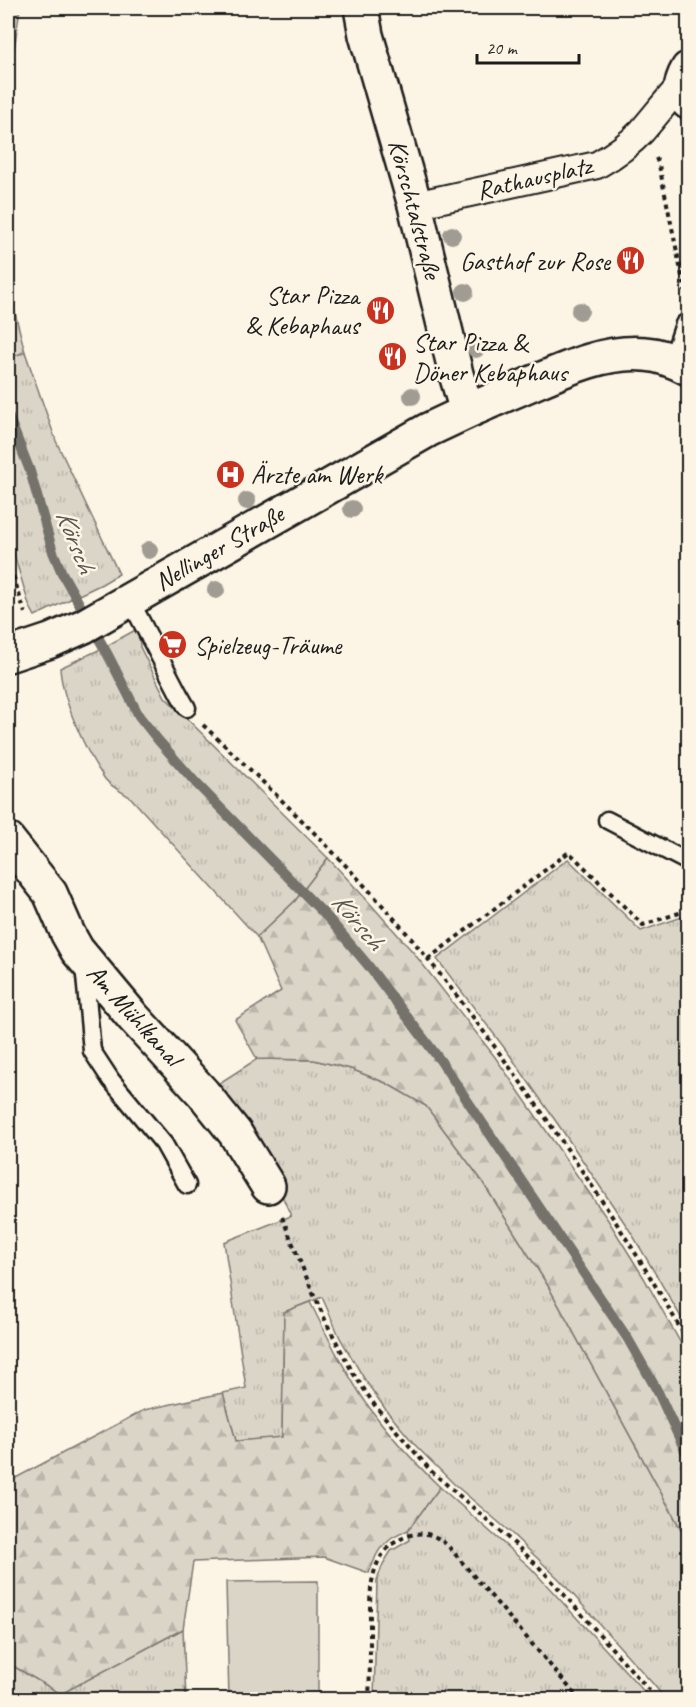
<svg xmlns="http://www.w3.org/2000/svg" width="696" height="1707" viewBox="0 0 696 1707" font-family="Caveat,sans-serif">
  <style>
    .grass { fill: url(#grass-tufts); stroke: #7c7872; stroke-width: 1.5 }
    .forest { fill: url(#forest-firs); stroke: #7c7872; stroke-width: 1.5 }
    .park { fill: #dbd5c8; stroke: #7c7872; stroke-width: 1.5 }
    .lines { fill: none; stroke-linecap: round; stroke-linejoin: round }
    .stream { stroke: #75726c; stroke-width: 10 }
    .service-casing { stroke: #1c1c1c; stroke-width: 21 }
    .pedestrian-casing { stroke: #1c1c1c; stroke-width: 30 }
    .minor-casing { stroke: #1c1c1c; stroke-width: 38 }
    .secondary-casing { stroke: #1c1c1c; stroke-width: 38 }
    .path { stroke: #1c1c1c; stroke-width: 4; stroke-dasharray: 4.5 4.5; stroke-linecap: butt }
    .service { stroke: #fcf5e5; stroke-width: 16 }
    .pedestrian { stroke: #fcf5e5; stroke-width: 26 }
    .minor { stroke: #fcf5e5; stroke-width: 33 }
    .secondary { stroke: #fcf5e5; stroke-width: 33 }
    .tree { fill: #a09c93 }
    .labels { text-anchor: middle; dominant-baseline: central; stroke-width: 5; stroke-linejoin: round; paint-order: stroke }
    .street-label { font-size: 26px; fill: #1c1c1c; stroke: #fcf5e5 }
    .poi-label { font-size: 26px; fill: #1c1c1c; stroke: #fcf5e5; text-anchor: start }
    .water-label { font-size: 27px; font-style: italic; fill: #575551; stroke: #fcf5e5 }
  </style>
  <defs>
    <pattern id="grass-tufts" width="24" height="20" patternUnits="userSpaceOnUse" patternTransform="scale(1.5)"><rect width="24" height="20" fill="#dbd5c8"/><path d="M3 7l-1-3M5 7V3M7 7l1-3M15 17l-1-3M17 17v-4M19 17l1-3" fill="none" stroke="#bbb6ab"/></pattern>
    <pattern id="forest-firs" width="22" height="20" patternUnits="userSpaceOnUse" patternTransform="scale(1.5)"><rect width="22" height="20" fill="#dbd5c8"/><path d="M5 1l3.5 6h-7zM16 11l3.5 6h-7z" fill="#bbb6ab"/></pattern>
  </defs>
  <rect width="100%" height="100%" fill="#fcf5e5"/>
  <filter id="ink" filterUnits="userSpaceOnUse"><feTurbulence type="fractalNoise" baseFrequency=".0167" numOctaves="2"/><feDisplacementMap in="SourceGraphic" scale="12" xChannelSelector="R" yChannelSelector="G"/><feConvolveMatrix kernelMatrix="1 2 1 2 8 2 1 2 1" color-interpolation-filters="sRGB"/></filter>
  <g filter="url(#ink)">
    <g class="grass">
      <polygon points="25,352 56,441 119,574 102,584 35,616 29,605 8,534 8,358"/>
      <path d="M139,628L140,647L165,697L328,858L295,901L257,937L131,798C123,792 111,787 105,779C86,753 62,700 60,668L101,649Z"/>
      <polygon points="568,859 641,931 688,915 688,1329 632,1234 564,1133 509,1054 437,959"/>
      <polygon points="257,1059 314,1060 351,1069 386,1083 426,1106 480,1178 547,1284 688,1542 688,1699 665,1699 654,1685 560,1580 510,1532 454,1484 416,1446 386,1410 365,1380 340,1338 322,1297 284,1312 282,1438 236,1441 223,1393 246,1388 224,1242 291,1216 276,1182 210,1089"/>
      <polygon points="440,1487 531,1568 651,1699 374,1700 377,1580 383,1564 391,1551 410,1540 408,1530"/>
      <polygon points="183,1629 186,1699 8,1699 8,1663 61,1694"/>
    </g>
    <g class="forest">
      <polygon points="8,8 20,8 8,92"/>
      <polygon points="8,258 14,309 25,352 8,358"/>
      <polygon points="328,858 366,899 413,952 495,1057 608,1220 644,1278 688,1356 688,1542 547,1284 480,1178 426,1106 386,1083 351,1069 314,1060 257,1059 235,1020 281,991 257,937 295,901"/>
      <path d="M310,1302C328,1338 346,1374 369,1407C390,1436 414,1462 440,1487L408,1530L392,1538L380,1549L376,1556L369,1573L324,1557L193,1562L183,1629L61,1694L8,1663V1482L144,1410L223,1393L236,1441L282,1437L284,1312Z"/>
    </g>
    <polygon class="park" points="318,1581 318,1699 229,1699 226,1582"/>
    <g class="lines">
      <polyline class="stream" points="8,415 30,471 53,552 62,573 108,655 139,716 158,740 196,783 329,919 367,964 440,1060 628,1339 658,1392 688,1457"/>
      <defs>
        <g id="service">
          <polyline points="672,360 684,324"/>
          <polyline points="130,600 179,694 187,708"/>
          <polyline points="607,820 688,862"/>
          <polyline points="84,965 92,1051 111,1080 164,1144 187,1185"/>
        </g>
        <path id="pedestrian" d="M415,205L597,165C613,156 629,145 642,131C655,116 667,100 681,85"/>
        <g id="minor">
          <polyline points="361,8 366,35 415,205 456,374 467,411"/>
          <path d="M688,69C681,81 678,92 688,102"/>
          <polyline points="8,840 50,893 68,934 77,950 133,1017 203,1093 235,1133 268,1186"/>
        </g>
        <path id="secondary" d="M8,655L50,641L84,626L428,430C459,415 490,401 521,388C559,372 602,350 645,354C661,355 675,361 688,368"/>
      </defs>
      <use href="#service" class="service-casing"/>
      <use href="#pedestrian" class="pedestrian-casing"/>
      <use href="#minor" class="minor-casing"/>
      <use href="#secondary" class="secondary-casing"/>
      <g class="path">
        <polyline points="656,158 659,165 687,300"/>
        <polyline points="8,559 25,613"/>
        <path d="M203,725C268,786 332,848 391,915C441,972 485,1033 529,1094C586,1175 640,1256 688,1342"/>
        <polyline points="428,959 569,852 643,925 688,910"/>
        <polyline points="282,1217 312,1291 328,1326 353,1373 376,1407 431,1471 516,1545 544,1572 658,1700"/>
        <path d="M369,1700C370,1675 370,1650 370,1626C370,1607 369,1585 376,1567C381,1552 393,1541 408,1536C424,1530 437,1535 449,1547L580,1700"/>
      </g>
      <use href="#service" class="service"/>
      <use href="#pedestrian" class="pedestrian"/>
      <use href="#minor" class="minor"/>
      <use href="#secondary" class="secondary"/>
    </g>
    <g class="tree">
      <circle cx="452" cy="235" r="9"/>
      <circle cx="465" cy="292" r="9"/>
      <circle cx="580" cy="311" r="9"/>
      <circle cx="476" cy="349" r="9"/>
      <circle cx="412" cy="396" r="9"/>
      <circle cx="247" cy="501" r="9"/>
      <circle cx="352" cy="509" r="9"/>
      <circle cx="149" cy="550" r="9"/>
      <circle cx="216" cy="590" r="9"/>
    </g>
  </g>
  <defs>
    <symbol id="restaurant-disc" viewBox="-11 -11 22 22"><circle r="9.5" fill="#c8321e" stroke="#fcf5e5"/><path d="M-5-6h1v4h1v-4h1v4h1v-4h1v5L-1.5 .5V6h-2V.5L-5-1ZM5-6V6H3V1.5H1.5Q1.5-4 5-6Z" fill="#fff"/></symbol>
    <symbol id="hospital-disc" viewBox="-11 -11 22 22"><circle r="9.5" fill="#c8321e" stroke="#fcf5e5"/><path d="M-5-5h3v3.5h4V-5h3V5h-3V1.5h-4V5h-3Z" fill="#fff"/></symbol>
    <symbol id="supermarket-disc" viewBox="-11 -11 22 22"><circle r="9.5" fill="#c8321e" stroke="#fcf5e5"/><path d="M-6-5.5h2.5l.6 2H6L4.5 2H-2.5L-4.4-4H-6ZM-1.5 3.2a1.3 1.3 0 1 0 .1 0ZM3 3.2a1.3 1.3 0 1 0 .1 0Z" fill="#fff"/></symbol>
  </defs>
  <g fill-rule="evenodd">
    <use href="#restaurant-disc" x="614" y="244" width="33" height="33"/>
    <use href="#restaurant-disc" x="364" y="294" width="33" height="33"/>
    <use href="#restaurant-disc" x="376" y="340" width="33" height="33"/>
    <use href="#hospital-disc" x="214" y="458" width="33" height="33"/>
    <use href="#supermarket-disc" x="156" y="628" width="33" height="33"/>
  </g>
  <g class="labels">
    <g class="street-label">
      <text transform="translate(534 178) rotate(-13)">Rathausplatz</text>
      <text transform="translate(415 209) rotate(75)">Körschtalstraße</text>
      <text transform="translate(219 548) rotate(-30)">Nellinger Straße</text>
      <text transform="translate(134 1015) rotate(48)">Am Mühlkanal</text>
    </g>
    <g class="poi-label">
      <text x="610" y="261" text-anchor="end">Gasthof zur Rose</text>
      <text x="359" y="295" text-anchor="end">Star Pizza<tspan x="359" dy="30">&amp; Kebaphaus</tspan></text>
      <text x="413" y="342">Star Pizza &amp;<tspan x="413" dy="30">Döner Kebaphaus</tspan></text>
      <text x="251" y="474">Ärzte am Werk</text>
      <text x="194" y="645">Spielzeug-Träume</text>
    </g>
    <g class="water-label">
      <text transform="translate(76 541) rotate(69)">Körsch</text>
      <text transform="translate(358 921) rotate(50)">Körsch</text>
    </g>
  </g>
  <rect width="696" height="1707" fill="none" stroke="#fcf5e5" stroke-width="30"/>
  <rect x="15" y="15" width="666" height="1677" fill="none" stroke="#1c1c1c" stroke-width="2" filter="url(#ink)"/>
  <path d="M477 54v9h102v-9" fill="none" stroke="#1c1c1c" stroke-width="3"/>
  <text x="486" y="54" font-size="18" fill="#1c1c1c" stroke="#fcf5e5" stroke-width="4.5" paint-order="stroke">20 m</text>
</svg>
